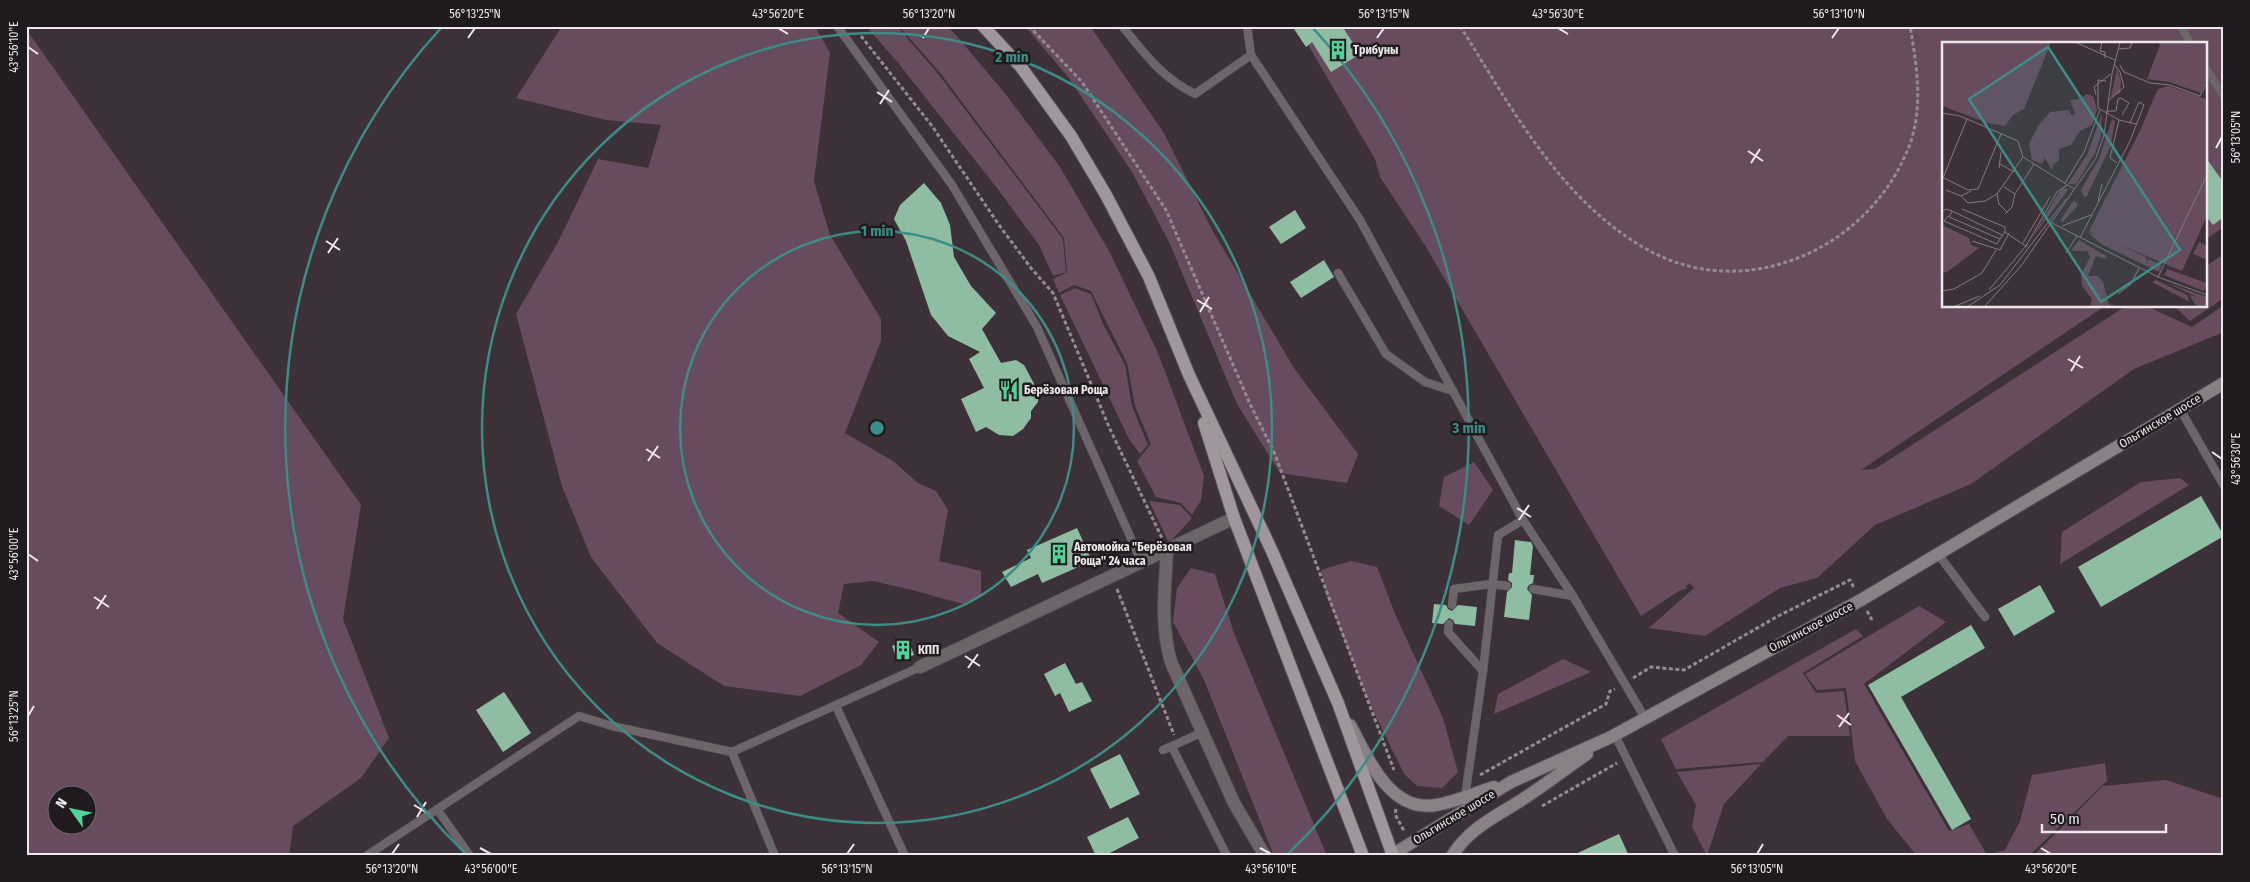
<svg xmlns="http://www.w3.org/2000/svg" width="2250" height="882" viewBox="0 0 2250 882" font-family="'Fira Sans Condensed',sans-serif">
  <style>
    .green { fill: #664c5e; fill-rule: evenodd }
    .building { fill: #8ebda2 }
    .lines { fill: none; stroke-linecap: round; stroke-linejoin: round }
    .lane-casing { stroke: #584e55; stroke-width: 9 }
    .street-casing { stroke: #584e55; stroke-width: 14 }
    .secondary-casing { stroke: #584e55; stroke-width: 14 }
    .primary-casing { stroke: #584e55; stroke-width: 14 }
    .path { stroke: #948b91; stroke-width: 3; stroke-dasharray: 4 2.5; stroke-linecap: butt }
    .lane { stroke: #6c666a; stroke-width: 8 }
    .street { stroke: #6c666a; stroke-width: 12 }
    .secondary { stroke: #8a8187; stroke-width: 12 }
    .primary { stroke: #a2969d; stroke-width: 12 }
    .ticks { fill: none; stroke: #eee7eb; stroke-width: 2 }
    .ring { fill: none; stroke: #3c8d87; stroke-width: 2.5 }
    .labels { text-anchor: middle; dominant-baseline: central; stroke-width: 5; stroke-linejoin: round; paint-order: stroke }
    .poi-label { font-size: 12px; font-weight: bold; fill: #eee7eb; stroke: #1f1a1e; text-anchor: start }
    .street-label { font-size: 12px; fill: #eee7eb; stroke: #1f1a1e }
    .inset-road { fill: none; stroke: #837a80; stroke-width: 1 }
    .view { fill: #3c8d87; fill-opacity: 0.15; stroke: #3c8d87; stroke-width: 2.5 }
    .inset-edge { fill: none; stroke: #eee7eb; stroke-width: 2.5 }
    .centre { fill: #3c8d87; stroke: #1f1a1e; stroke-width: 2.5 }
    .ring-label { font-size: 15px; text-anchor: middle; font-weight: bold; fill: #3c8d87; stroke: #1f1a1e; stroke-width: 5; stroke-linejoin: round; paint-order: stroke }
    .neatline { fill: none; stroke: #eee7eb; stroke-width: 2 }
    .ticks-label { font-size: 12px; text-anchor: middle; fill: #eee7eb }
  </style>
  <rect width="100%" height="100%" fill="#3c3138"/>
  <g class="green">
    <polygon points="562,26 815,26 830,53 814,181 830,235 881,319 881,341 845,433 893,461 918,483 936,491 948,510 939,561 981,571 981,597 966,605 916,591 873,581 844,584 838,613 879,642 861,665 800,696 724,686 657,643 591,557 562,486 516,314 558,242 598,159 648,168 661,125 606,120 516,98"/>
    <polygon points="866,26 897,26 939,75 1063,239 1066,272 1053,276 1039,245 997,188 899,64"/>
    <polygon points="899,26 946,26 956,35 1007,96 1060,167 1109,251 1158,353 1204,476 1201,500 1192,515 1181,503 1156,497 1137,461 1151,444 1135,406 1127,363 1091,291 1074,285 1059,293 1053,279 1067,272 1064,238 941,74"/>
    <polygon points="1025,26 1090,26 1164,133 1211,228 1294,368 1358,454 1347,483 1280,473 1237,404 1170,244 1132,172 1068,77"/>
    <polygon points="1297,26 2224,26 2224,227 2206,239 2206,44 1944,44 1944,306 2105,306 1861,470 1875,469 2126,306 2146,306 2192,327 2224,305 2224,332 2134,369 1971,484 1875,525 1817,578 1780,588 1705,636 1649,628 1694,588 1690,583 1686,586 1687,588 1679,591 1641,616 1426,247 1380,177 1375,159"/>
    <path d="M26,29L361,505L343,619L389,738L361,778L293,826L289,856H26ZM58,794H88V824H58Z"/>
    <polygon points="2224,254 2224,298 2190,321 2174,306 2206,306 2206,266"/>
    <polygon points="1075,288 1091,294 1104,326 1125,365 1132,406 1148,445 1140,454 1129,439 1060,295"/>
    <polygon points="1474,462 1493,490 1469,525 1439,506 1444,477"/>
    <polygon points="2180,478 2189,485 2060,564 2062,532 2141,482"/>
    <polygon points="1149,501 1180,505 1192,518 1169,543"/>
    <polygon points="1351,561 1377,567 1396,616 1443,718 1458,772 1442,788 1417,786 1404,774 1368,700 1327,597 1321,570"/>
    <polygon points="1191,568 1215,574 1234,633 1327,856 1274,856 1204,680 1173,622 1177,588"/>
    <polygon points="1919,606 1946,622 1864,684 1949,831 1969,824 1987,855 2005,850 2020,821 2032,775 2105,763 2107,781 2029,856 1917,856 1887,819 1855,761 1846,688 1817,690 1805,674"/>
    <polygon points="1856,629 1863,636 1803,673 1816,693 1844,691 1850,736 1788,736 1763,762 1676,769 1661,739"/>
    <polygon points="1563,659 1591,672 1494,714 1498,694"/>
    <polygon points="1761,764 1724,804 1707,856 1692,827 1696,805 1677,772"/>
    <polygon points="2166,780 2224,799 2224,856 2033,856 2103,786"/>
  </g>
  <g class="building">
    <polygon points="1292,26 1342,26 1360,54 1331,72 1312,42 1306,47"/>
    <polygon points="2206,158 2224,183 2224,217 2213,225 2206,216"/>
    <polygon points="924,183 941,203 950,225 954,257 971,286 996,313 982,329 1001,363 1016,360 1024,365 1038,391 1038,402 1031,411 1031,418 1023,429 1013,436 999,435 986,427 976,432 961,399 984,388 969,359 980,352 948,336 931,315 906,241 894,219 900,205"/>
    <polygon points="1295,210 1306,228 1281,244 1269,227"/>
    <polygon points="1324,260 1334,277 1301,298 1290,282"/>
    <polygon points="2201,496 2224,536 2101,607 2078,567"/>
    <polygon points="1077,528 1092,561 1042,583 1038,574 1011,587 1002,572 1031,558 1027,550"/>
    <polygon points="1515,540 1531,542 1533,546 1530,575 1534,575 1533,583 1529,585 1527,589 1532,595 1529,620 1504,617 1507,592 1512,587 1512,583 1508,580 1509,573 1512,573"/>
    <polygon points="2040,585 2055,612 2014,636 1998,609"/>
    <polygon points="1434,604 1446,605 1448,609 1452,611 1458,605 1477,607 1475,626 1455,624 1453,620 1449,618 1443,624 1432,623"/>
    <polygon points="1971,625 1985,648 1901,697 1971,819 1952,830 1868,685"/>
    <polygon points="908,639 914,655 898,661 892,646"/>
    <polygon points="1065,663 1076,684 1082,682 1092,701 1069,712 1060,693 1055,696 1044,674"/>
    <polygon points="504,692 531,733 503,752 476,710"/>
    <polygon points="1120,754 1140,794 1110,809 1090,769"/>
    <polygon points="1128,817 1139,838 1104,856 1096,856 1087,837"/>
    <polygon points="1619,834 1629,856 1571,856"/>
  </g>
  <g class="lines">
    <defs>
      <g id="lane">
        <polyline points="837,26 952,185 1037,327 1141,561"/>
        <path d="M1122,26C1146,55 1161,77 1195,94L1251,55"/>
        <polyline points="1247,26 1251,55 1360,220 1523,520 1573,596 1645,718"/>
        <polyline points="2181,26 2191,44"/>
        <polyline points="2206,68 2224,97"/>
        <polyline points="1338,273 1386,354 1425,382 1453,391"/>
        <polyline points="2180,409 2224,486"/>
        <polyline points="1938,554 1985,617"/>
        <polyline points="1533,589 1573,596"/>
        <polyline points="1452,605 1454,589 1491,584 1507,586"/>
        <polyline points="1449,624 1448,632 1483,671"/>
        <polyline points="836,706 905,856"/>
        <polyline points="1615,735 1675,856"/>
        <polyline points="1172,747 1227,856"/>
        <polyline points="1163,750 1201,733"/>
        <polyline points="732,752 775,856"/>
        <polyline points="1465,797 1483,671 1498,535 1523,520"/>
        <polyline points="437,809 470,856"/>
        <polyline points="366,856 579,716 612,726 732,752 920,667"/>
      </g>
      <g id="street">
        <path d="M1167,550C1165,590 1160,623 1171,662L1234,803L1265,856"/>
        <polyline points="920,667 1234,518"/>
      </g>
      <g id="secondary">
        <path d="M1350,725C1368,757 1389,813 1436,805C1455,802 1475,793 1494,787"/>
        <polyline points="1390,856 1511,782 1611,737 1861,600 2224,383"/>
        <path d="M1452,856C1469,828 1497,816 1523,799C1545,785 1565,769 1587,754"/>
      </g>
      <g id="primary">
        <polyline points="983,26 1021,67 1071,136 1106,195 1149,277 1189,375 1271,549 1338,703 1393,856"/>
        <polyline points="1204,423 1234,518 1363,856"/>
      </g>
    </defs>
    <use href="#lane" class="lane-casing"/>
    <use href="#street" class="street-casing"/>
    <use href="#secondary" class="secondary-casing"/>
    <use href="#primary" class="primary-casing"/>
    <g class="path">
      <polyline points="1029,26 1082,82 1166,210 1250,404 1274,452 1394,770"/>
      <path d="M1460,26C1512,108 1560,201 1648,250C1746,304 1868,249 1908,149C1924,110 1917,67 1910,26"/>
      <polyline points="861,36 932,126 999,225 1031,268 1053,293 1109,427 1162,538"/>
      <polyline points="1117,589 1174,735"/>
      <polyline points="1867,611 1872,620"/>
      <polyline points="1633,678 1651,667 1684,670 1780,615 1850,580 1854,588"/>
      <polyline points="1480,775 1606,704 1610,691 1615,689"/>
      <polyline points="1542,806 1617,763"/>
      <polyline points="1396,809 1395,814 1404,831"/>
    </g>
    <use href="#lane" class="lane"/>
    <use href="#street" class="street"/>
    <use href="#secondary" class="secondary"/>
    <use href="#primary" class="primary"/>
  </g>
  <path class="ticks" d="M778,28L788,34M1558,28L1568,34M468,38L475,28M923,38L929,28M1377,38L1384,28M1832,38L1839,28M28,47L38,54M877,92L892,102M880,104L889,90M2216,148L2222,137M1748,151L1763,161M1751,163L1760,149M326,241L340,250M328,253L338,238M1197,300L1212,309M1200,312L1209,297M2068,359L2083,368M2071,371L2080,356M646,449L660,458M2212,452L2222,459M648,461L658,446M1517,508L1531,517M1519,520L1529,505M28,554L38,561M94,597L109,607M97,609L106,595M965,656L980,666M968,668L978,654M1837,715L1851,725M28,716L34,706M1839,727L1849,713M414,805L429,814M417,817L426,802M480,848L491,854M1260,848L1271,854M2041,848L2051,854M392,854L399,844M847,854L854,844M1757,854L1763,844"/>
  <g class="ring">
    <circle cx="877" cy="428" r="197"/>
    <circle cx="877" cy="428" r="395"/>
    <path d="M466 854A592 592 0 0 1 441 28M1313 28A592 592 0 0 1 1288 854"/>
  </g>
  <defs>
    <symbol id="building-bare" viewBox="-9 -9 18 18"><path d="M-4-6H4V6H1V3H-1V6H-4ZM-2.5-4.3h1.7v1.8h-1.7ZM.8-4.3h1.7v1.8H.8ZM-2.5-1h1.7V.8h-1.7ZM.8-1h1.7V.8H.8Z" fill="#52d397" stroke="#1f1a1e" stroke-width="2.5" paint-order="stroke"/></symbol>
    <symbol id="restaurant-bare" viewBox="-9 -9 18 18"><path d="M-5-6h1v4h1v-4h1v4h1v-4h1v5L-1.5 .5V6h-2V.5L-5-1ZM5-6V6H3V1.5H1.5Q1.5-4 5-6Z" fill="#52d397" stroke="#1f1a1e" stroke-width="2.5" paint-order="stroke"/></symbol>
  </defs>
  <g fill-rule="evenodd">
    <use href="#building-bare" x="1324" y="36" width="28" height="28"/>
    <use href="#restaurant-bare" x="995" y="376" width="28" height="28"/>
    <use href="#building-bare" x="1045" y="540" width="28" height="28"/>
    <use href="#building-bare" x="889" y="636" width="28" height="28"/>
  </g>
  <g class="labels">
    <g class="poi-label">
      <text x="1353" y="50">Трибуны</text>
      <text x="1024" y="390">Берёзовая Роща</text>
      <text x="1074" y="547">Автомойка "Берёзовая<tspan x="1074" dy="14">Роща" 24 часа</tspan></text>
      <text x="918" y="650">КПП</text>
    </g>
    <g class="street-label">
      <text transform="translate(2160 421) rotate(-31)">Ольгинское шоссе</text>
      <text transform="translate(1811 627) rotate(-28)">Ольгинское шоссе</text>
      <text transform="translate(1454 817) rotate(-31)">Ольгинское шоссе</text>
    </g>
  </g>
  <g transform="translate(1942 42)">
    <rect width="265" height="265" fill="#3c3138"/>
    <path d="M0,0H109L82,67L71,73L63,84L46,81L0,64ZM216,0H265V36L259,51L227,40L205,37L218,3ZM175,27L179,39L178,51L169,55ZM227,44L264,57L265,174L240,229L174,201L204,215L205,221L206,217L220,223L217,230L161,203L146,191L152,192L147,189L199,87L213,53L216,47ZM145,52L151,54L155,68L150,83L138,89L129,103L117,107V118L111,123L110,129L103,116L100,122L90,118L87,102L96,84L108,70L127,68L129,73L133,72L128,58L137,57ZM160,71L159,94L153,111L134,142H126L145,113ZM170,77L173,79L169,103L145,154L142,155L139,148L157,117ZM125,146L126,148L88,199L119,147ZM132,158L136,163L120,181L119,177ZM0,183L27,196L29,203L37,206L5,230L0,231ZM137,198L164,214V217L154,214L146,234H156L161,240L167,262L174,265H148L150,257L140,244L139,233L148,215L145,209H129ZM257,200L265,204V218L251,212ZM225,227L265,241V243L262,249L229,236L222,233ZM214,238L245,253L248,260L210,240ZM223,240L265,255V265H255L247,253L255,255Z" fill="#664c5e"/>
    <path class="inset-road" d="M133,0L173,18M160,0L158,9L163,10V16M176,7L188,6L190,0M178,23L182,30L208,41L228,43L258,54L264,42M164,39L156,38V66L177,78L194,82M154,53L152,45L169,32M166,59L182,45L178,30L172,22M164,69H174L176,57L179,56L187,61L180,73M0,71L18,74L76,99L81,115L132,147M175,121L168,116L177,78M58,122L72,130M57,126L59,110M0,135L26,148L36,147L59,92M1,136L25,77M123,141L142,110L158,68M62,145L73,152L92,122M4,148L19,154L29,149M55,152L57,162L65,170M19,154L26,161L43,159L55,152L81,115M156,159L160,142M20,167L63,185V190L85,205M10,169L60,193M0,170L4,167L10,169L7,175L58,197L63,190M63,172L70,165L73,152M6,174L2,179L55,202L58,197M108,180L216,235L265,253M120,184L149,173M138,196L188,99L202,63L197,60L188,81M30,199L58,208L67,191M81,201L108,155M124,211L135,194M216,235L265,133M47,248L84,204L115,150L125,143M0,249L12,247L40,231L54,208M176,252L189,242L197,226M11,265L38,254M25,265L58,243L124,157M42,265L79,224L154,116L162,93L170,32L178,0"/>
    <path class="view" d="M106,5L238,208L159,260L27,57Z"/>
    <rect width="265" height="265" class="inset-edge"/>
  </g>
  <circle cx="877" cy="428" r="8" class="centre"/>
  <g class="ring-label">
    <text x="1012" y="62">2 min</text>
    <text x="877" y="236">1 min</text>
    <text x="1469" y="433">3 min</text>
  </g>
  <rect width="2250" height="882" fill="none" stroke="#1f1a1e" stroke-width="55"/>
  <g transform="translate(72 810) rotate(303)"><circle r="24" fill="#1f1a1e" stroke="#726c70"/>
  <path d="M0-4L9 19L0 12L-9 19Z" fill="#52d397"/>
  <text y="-8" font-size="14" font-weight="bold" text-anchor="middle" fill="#eee7eb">N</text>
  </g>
  <path d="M2042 824v8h124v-8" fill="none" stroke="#eee7eb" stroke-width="2.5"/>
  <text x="2050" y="824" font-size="15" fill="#eee7eb" stroke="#1f1a1e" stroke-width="4" paint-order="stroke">50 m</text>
  <rect x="28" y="28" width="2194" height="826" class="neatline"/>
  <g class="ticks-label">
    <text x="475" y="18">56°13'25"N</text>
    <text x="778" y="18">43°56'20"E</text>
    <text x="929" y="18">56°13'20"N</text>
    <text x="1384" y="18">56°13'15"N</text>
    <text x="1558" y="18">43°56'30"E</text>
    <text x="1839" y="18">56°13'10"N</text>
    <text transform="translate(14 47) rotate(-90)" y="4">43°56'10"E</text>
    <text transform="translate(2236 137) rotate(-90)" y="4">56°13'05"N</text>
    <text transform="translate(2236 459) rotate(-90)" y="4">43°56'30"E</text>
    <text transform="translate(14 554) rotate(-90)" y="4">43°56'00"E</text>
    <text transform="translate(14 716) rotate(-90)" y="4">56°13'25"N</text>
    <text x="392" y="873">56°13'20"N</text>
    <text x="491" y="873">43°56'00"E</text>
    <text x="847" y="873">56°13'15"N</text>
    <text x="1271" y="873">43°56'10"E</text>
    <text x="1757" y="873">56°13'05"N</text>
    <text x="2051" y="873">43°56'20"E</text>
  </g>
</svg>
